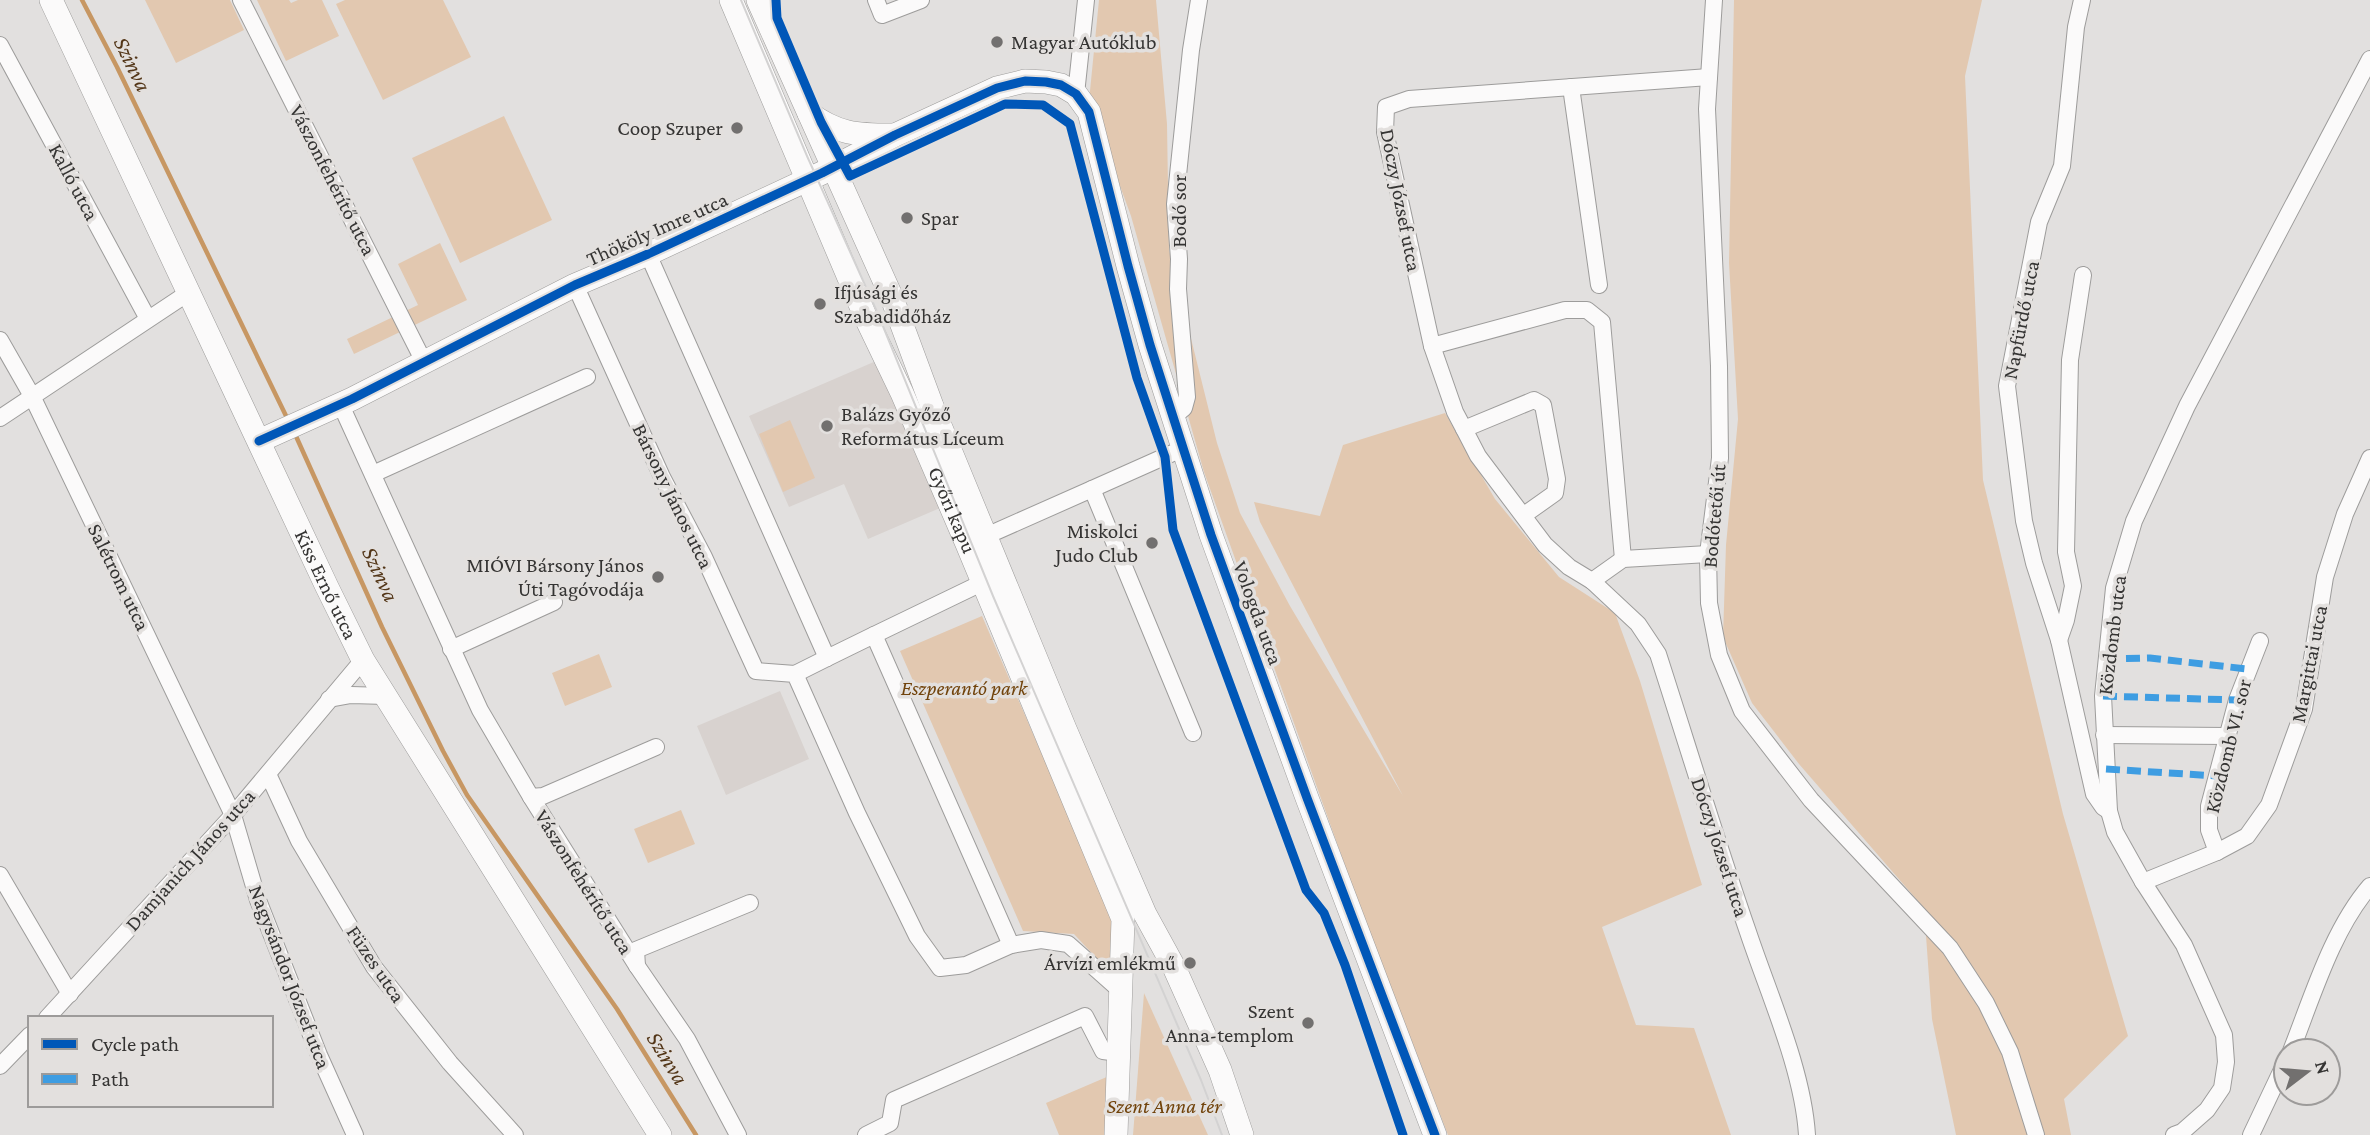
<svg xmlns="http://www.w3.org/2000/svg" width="2370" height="1135" viewBox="0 0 2370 1135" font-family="'Crimson Pro',serif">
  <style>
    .built { fill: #d8d2cf }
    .green { fill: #e2c8b0 }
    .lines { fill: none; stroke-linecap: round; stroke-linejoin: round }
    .stream { stroke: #c79763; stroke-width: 4.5 }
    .street-casing { stroke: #9d9c9b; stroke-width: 18 }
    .secondary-casing { stroke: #9d9c9b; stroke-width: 24 }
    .street { stroke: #fbfafa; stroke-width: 16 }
    .secondary { stroke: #fbfafa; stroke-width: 23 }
    .tram { stroke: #d3d2d2; stroke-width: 2 }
    .quiet { stroke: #3e9de2; stroke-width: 7; stroke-dasharray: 14 7; stroke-linecap: butt }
    .cycleway-casing { stroke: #e3e0de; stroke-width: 13 }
    .cycleway { stroke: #0057b8; stroke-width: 9 }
    .poi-dot { fill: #72706f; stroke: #e3e0de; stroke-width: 2.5 }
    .labels { text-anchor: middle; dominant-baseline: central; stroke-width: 7; stroke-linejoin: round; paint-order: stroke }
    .poi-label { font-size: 21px; fill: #353433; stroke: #e3e0de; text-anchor: end }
    .street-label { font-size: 21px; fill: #353433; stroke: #e3e0de }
    .park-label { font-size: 21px; font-style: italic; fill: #71430b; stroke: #e3e0de }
    .water-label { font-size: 23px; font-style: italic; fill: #533618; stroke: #e3e0de }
  </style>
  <rect width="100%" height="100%" fill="#e2e0df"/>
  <g class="built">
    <polygon points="876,361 940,508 868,539 844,484 789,507 749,416"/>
    <polygon points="780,691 809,759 726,795 697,726"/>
  </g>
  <g class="green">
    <polygon points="145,0 230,0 244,30 176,63"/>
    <polygon points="257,0 289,0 291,3 298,0 322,0 339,36 286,61"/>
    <polygon points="345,0 443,0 471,57 383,100 336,4"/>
    <polygon points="1099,0 1156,0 1167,124 1169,250 1217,443 1240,513 1290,606 1403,796 1260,522 1254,502 1320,516 1343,445 1445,413 1495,499 1559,577 1615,613 1640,681 1702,885 1602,927 1636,1025 1694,1028 1731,1135 1448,1135 1357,899 1204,472 1131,216 1089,101"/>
    <polygon points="1734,0 1982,0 1965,76 1983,480 2063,814 2128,1036 2064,1099 2071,1135 1956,1135 1932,1019 1924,908 1799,764 1752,703 1723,637 1726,545 1738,419 1729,263"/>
    <polygon points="504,116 552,220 460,263 412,158"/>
    <polygon points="440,243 467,300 354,354 347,339 418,305 398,264"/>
    <polygon points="790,420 815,478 783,492 759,434"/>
    <polygon points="982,616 1116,925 1113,976 1074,934 1023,931 900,651"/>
    <polygon points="599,654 612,687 565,706 552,673"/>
    <polygon points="681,810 695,844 648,863 634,829"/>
    <polygon points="1144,993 1208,1135 1133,1135"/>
    <polygon points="1109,1076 1107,1135 1059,1135 1046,1103"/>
  </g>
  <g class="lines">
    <g class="stream">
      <polyline points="82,0 117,67 288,420"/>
      <polyline points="295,434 382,627 443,751 467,795 617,1009 696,1135"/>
    </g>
    <defs>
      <g id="street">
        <polyline points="241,0 424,362"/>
        <polyline points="876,0 882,15 921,0"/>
        <polyline points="1714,0 1707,109 1719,366 1720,458 1708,554 1709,603 1719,655 1742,711 1811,800 1950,948 1986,1003 2010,1052 2036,1135"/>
        <polyline points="2082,0 2076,27 2062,166 2039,222 2007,386 2024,521 2034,563 2059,640 2094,794 2103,807 2109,811"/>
        <polyline points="0,45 148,319"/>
        <path d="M1709,77L1409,99L1386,107L1385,132L1432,346L1455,412L1464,429L1478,456L1545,545L1569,567L1592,581L1638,624L1658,654C1688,747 1716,840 1748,932C1769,995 1803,1070 1807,1135"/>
        <polyline points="1571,87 1599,285"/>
        <polyline points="1076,94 1086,0"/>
        <polyline points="648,254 827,658 874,635 1011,945"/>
        <polyline points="575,285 662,477 704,557 756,671 795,674 857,813 917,936 940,968 966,965 1011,945 1041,940 1068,944 1122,992"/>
        <polyline points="0,340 32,396 233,815 258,900 319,1055 355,1135"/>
        <polyline points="1432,346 1565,310 1587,310 1602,322 1623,559"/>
        <polyline points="340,403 480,710 531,797 637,966 687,1039 738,1135"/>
        <polyline points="1173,417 1184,408 1187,397 1178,289 1179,259 1175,204 1191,50 1199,0"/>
        <polyline points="0,418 188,293"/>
        <polyline points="1464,429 1534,400 1543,405 1557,479 1555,493 1524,515"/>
        <polyline points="373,474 587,377"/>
        <polyline points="1092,489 1184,448"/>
        <polyline points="977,540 1092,489 1193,733"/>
        <polyline points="1592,581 1623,559 1708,554"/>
        <polyline points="874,635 992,578"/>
        <polyline points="2059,640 2066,620 2073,586 2066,552 2070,360 2083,275"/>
        <polyline points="451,649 554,602"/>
        <polyline points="795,674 827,658"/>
        <polyline points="329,699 351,695 386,696"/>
        <polyline points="2104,735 2227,736"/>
        <polyline points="268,774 299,841 374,967 450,1063 515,1135"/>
        <polyline points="531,797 543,796 656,747"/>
        <polyline points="2217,852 2209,830 2209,806 2237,700 2260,641"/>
        <polyline points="0,875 70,994"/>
        <polyline points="2143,882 2217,852 2247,836 2269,805 2304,709 2325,577 2345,514 2370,458"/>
        <polyline points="637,966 636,950 750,903"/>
        <polyline points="47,1018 233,815 363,660"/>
        <path d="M2291,1051C2312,998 2332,930 2370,886"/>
        <polyline points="0,1066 30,1035"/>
        <polyline points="866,1135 890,1123 894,1100 1085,1016 1103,1051 1119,1053"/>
        <polyline points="2174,1135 2182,1132 2207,1110 2222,1088 2226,1062 2224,1035 2184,945 2143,882 2115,832 2109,811 2103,696 2114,588 2134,521 2187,406 2370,59"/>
        <polyline points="2251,1135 2286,1061"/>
      </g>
      <g id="secondary">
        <path id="s1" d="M51,0L327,587L363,660L660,1135"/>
        <path id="s2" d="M731,0L866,318L902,393L967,544L1123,919L1116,1135"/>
        <polyline points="758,0 892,298 932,406 1065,729 1145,914 1174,967 1220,1070 1242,1135"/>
        <path d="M809,113C837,134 857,135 891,135"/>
        <polyline points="259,441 352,399 575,285 648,254 822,173 895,135 997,88 1025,81 1046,82 1061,85 1076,94 1089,112 1128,266 1150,345 1211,535 1307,798 1435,1135"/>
      </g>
    </defs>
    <use href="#street" class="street-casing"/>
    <use href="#secondary" class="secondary-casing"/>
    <use href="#street" class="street"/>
    <use href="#secondary" class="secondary"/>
    <polyline class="tram" points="741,0 807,156 878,314 993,596 1201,1080 1222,1135"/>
    <g class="quiet">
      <polyline points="2105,659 2150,658 2247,669"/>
      <polyline points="2103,696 2237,700"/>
      <polyline points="2106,769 2217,776"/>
    </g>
    <defs>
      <g id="cycleway">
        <polyline points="776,0 777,18 821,122 850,176 1005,104 1043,105 1070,124 1137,378 1165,457 1173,530 1306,890 1324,913 1345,965 1403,1135"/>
        <polyline points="259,441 352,399 575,285 648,254 822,173 895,135 997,88 1025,81 1046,82 1061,85 1076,94 1089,112 1128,266 1150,345 1211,535 1307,798 1435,1135"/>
      </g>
    </defs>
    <use href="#cycleway" class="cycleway-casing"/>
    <use href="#cycleway" class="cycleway"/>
  </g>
  <g class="poi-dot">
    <circle cx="997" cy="42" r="7"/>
    <circle cx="737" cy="128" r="7"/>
    <circle cx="907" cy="218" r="7"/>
    <circle cx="820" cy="304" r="7"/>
    <circle cx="827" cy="426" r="7"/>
    <circle cx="1152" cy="543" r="7"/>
    <circle cx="658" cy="577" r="7"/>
    <circle cx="1190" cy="963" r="7"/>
    <circle cx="1308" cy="1023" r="7"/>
  </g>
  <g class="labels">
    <g class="poi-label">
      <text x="1011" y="42" text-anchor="start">Magyar Autóklub</text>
      <text x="723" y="128">Coop Szuper</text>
      <text x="921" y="218" text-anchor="start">Spar</text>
      <text x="834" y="292" text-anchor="start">Ifjúsági és<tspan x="834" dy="24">Szabadidőház</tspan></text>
      <text x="841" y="414" text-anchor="start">Balázs Győző<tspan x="841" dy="24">Református Líceum</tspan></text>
      <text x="1138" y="531">Miskolci<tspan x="1138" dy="24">Judo Club</tspan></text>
      <text x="644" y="565">MIÓVI Bársony János<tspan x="644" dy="24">Úti Tagóvodája</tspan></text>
      <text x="1176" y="963">Árvízi emlékmű</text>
      <text x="1294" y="1011">Szent<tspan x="1294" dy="24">Anna-templom</tspan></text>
    </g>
    <g class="street-label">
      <text transform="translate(333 180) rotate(63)">Vászonfehérítő utca</text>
      <text transform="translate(74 182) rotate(62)">Kalló utca</text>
      <text transform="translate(1401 200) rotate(79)">Dóczy József utca</text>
      <text transform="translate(1179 211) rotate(-90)">Bodó sor</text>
      <text transform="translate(657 229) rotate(-24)">Thököly Imre utca</text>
      <text transform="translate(2021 320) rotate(-79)">Napfürdő utca</text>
      <text transform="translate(673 496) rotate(64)">Bársony János utca</text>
      <text stroke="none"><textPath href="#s2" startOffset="556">Győri kapu</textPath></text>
      <text transform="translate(1714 516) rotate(-85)">Bodótetői út</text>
      <text transform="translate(119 577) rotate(64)">Salétrom utca</text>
      <text stroke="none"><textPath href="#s1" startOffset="646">Kiss Ernő utca</textPath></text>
      <text transform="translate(1258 613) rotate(70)">Vologda utca</text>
      <text transform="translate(2112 635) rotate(-83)">Közdomb utca</text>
      <text transform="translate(2309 664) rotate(-79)">Margittai utca</text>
      <text transform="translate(2228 746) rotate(-76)">Közdomb VI. sor</text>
      <text transform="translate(1720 847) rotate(72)">Dóczy József utca</text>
      <text transform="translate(190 860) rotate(-48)">Damjanich János utca</text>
      <text transform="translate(584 882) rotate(58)">Vászonfehérítő utca</text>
      <text transform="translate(376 964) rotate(56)">Füzes utca</text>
      <text transform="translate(290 977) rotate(69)">Nagysándor József utca</text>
    </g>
    <g class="park-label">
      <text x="964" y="688">Eszperantó park</text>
      <text x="1164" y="1106">Szent Anna tér</text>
    </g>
    <g class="water-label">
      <text transform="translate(133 64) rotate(64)">Szinva</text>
      <text transform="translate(381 574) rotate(65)">Szinva</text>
      <text transform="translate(668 1058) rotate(58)">Szinva</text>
    </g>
  </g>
  <rect x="28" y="1016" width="245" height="91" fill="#e3e0de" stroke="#9d9b9a" stroke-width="2"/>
  <rect x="42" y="1039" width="35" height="10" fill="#0057b8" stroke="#9d9b9a" stroke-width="2"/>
  <text x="91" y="1051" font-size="21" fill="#353433">Cycle path</text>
  <rect x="42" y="1074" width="35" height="10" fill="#3e9de2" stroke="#9d9b9a" stroke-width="2"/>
  <text x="91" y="1086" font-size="21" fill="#353433">Path</text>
  <g transform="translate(2307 1072) rotate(74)"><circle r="33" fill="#e3e0de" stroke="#9d9b9a" stroke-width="2"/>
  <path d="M0-5L12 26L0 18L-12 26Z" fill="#72706f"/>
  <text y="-10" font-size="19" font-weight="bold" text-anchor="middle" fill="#353433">N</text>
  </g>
</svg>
